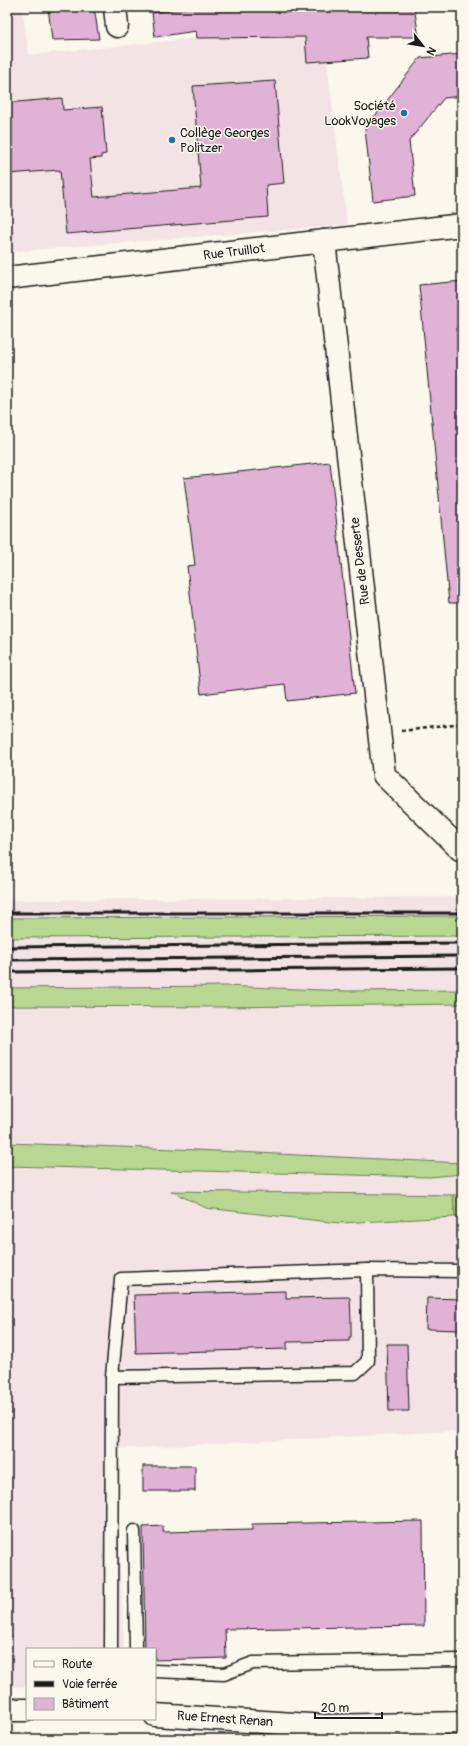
<svg xmlns="http://www.w3.org/2000/svg" width="469" height="1746" viewBox="0 0 469 1746" font-family="Pangolin,sans-serif">
  <style>
    .built { fill: #f3e3e5 }
    .grass { fill: #b8d891; stroke: #6a7a56 }
    .forest { fill: url(#forest-crowns); stroke: #6a7a56 }
    .building { fill: #e0b3d6; stroke: #1c1c1c }
    .lines { fill: none; stroke-linecap: round; stroke-linejoin: round }
    .service-casing { stroke: #1c1c1c; stroke-width: 15 }
    .minor-casing { stroke: #1c1c1c; stroke-width: 25 }
    .path { stroke: #1c1c1c; stroke-width: 2.5; stroke-dasharray: 4 3; stroke-linecap: butt }
    .service { stroke: #fbf7ec; stroke-width: 12 }
    .minor { stroke: #fbf7ec; stroke-width: 22 }
    .rail { stroke: #1c1c1c; stroke-width: 3 }
    .poi-dot { fill: #1f6fb2; stroke: #fbf7ec; stroke-width: 1.5 }
    .labels { text-anchor: middle; dominant-baseline: central; stroke-width: 3; stroke-linejoin: round; paint-order: stroke }
    .poi-label { font-size: 13px; fill: #1c1c1c; stroke: #fbf7ec; text-anchor: end }
    .street-label { font-size: 13px; fill: #1c1c1c; stroke: #fbf7ec }
  </style>
  <defs>
    <pattern id="forest-crowns" width="20" height="18" patternUnits="userSpaceOnUse"><rect width="20" height="18" fill="#b8d891"/><path d="M2 6a3 3 0 1 1 6 0M12 15a3 3 0 1 1 6 0" fill="none" stroke="#9eb97c"/></pattern>
  </defs>
  <rect width="100%" height="100%" fill="#fbf7ec"/>
  <filter id="ink" filterUnits="userSpaceOnUse"><feTurbulence type="fractalNoise" baseFrequency=".025" numOctaves="2"/><feDisplacementMap in="SourceGraphic" scale="8" xChannelSelector="R" yChannelSelector="G"/><feConvolveMatrix kernelMatrix="1 2 1 2 8 2 1 2 1" color-interpolation-filters="sRGB"/></filter>
  <g filter="url(#ink)">
    <g class="built">
      <polygon points="7,7 22,7 29,55 197,38 324,37 347,225 7,252"/>
      <polygon points="462,897 462,1501 454,1431 115,1449 124,1649 27,1649 27,1687 7,1686 7,900"/>
    </g>
    <g class="grass">
      <polygon points="462,916 462,936 7,938 7,918"/>
      <polygon points="225,986 347,991 462,990 462,1004 224,1007 7,1006 7,988"/>
      <polygon points="7,1143 176,1149 462,1163 462,1174 430,1177 7,1166"/>
      <polygon points="171,1191 453,1195 455,1217 339,1223 206,1208"/>
    </g>
    <polygon class="forest" points="453,1195 462,1195 462,1218 455,1217"/>
    <g class="building">
      <polygon points="48,7 94,7 99,39 52,40"/>
      <polygon points="191,7 414,7 419,37 366,37 368,58 307,62 305,37 197,38 196,31 155,37 152,13"/>
      <polygon points="462,54 462,96 444,98 409,141 415,196 373,201 365,129 420,58"/>
      <polygon points="275,81 284,183 266,185 268,217 66,234 60,170 7,174 7,103 62,98 63,110 102,107 106,154 101,155 101,158 90,159 94,197 201,188 193,86"/>
      <polygon points="462,281 462,603 449,603 419,285"/>
      <polygon points="330,462 355,693 287,701 285,684 201,694 187,566 195,565 184,478"/>
      <polygon points="286,1291 286,1298 348,1297 350,1298 351,1321 351,1337 349,1337 349,1341 287,1342 287,1349 136,1353 134,1295"/>
      <polygon points="427,1298 462,1299 462,1330 426,1329"/>
      <polygon points="387,1344 407,1344 409,1411 389,1411"/>
      <rect x="143" y="1466" width="52" height="25"/>
      <polygon points="423,1521 424,1626 225,1629 226,1658 155,1660 155,1649 145,1649 143,1527 163,1526 163,1532 252,1530 252,1524"/>
    </g>
    <g class="lines">
      <defs>
        <g id="service">
          <polyline points="112,1377 355,1373 368,1361 367,1270"/>
          <polyline points="134,1531 136,1649"/>
          <polyline points="111,1649 112,1377 121,1279 367,1270 462,1271"/>
          <polyline points="155,1671 224,1674 253,1663 462,1660"/>
        </g>
        <g id="minor">
          <polyline points="115,7 117,26"/>
          <polyline points="324,241 384,775 460,849 462,849"/>
          <polyline points="7,278 462,225"/>
          <polyline points="7,1710 27,1710"/>
          <polyline points="155,1715 325,1726 462,1723"/>
        </g>
      </defs>
      <use href="#service" class="service-casing"/>
      <use href="#minor" class="minor-casing"/>
      <g class="path">
        <polyline points="401,731 462,724"/>
        <polyline points="461,891 462,894"/>
      </g>
      <use href="#service" class="service"/>
      <use href="#minor" class="minor"/>
      <g class="rail">
        <polyline points="7,913 462,913"/>
        <polyline points="7,947 462,943"/>
        <polyline points="7,960 462,956"/>
        <polyline points="7,972 462,968"/>
      </g>
    </g>
  </g>
  <g class="poi-dot">
    <circle cx="404" cy="113" r="4"/>
    <circle cx="172" cy="140" r="4"/>
  </g>
  <g class="labels">
    <g class="poi-label">
      <text x="396" y="106">Société<tspan x="396" dy="15">LookVoyages</tspan></text>
      <text x="180" y="133" text-anchor="start">Collège Georges<tspan x="180" dy="15">Politzer</tspan></text>
    </g>
    <g class="street-label">
      <text transform="translate(234 252) rotate(-7)">Rue Truillot</text>
      <text transform="translate(360 561) rotate(-97)">Rue de Desserte</text>
      <text transform="translate(225 1719) rotate(4)">Rue Ernest Renan</text>
    </g>
  </g>
  <rect width="469" height="1746" fill="none" stroke="#fbf7ec" stroke-width="24"/>
  <rect x="12" y="12" width="445" height="1722" fill="none" stroke="#1c1c1c" stroke-width="1.5" filter="url(#ink)"/>
  <rect x="26" y="1648" width="130" height="72" fill="#fbf7ec" stroke="#a29f99"/>
  <rect x="34" y="1661" width="20" height="6" fill="#fbf7ec" stroke="#a29f99"/>
  <text x="62" y="1668" font-size="12" fill="#1c1c1c">Route</text>
  <rect x="34" y="1681" width="20" height="6" fill="#1c1c1c" stroke="#a29f99"/>
  <text x="62" y="1688" font-size="12" fill="#1c1c1c">Voie ferrée</text>
  <rect x="34" y="1698" width="20" height="12" fill="#e0b3d6" stroke="#a29f99"/>
  <text x="62" y="1708" font-size="12" fill="#1c1c1c">Bâtiment</text>
  <g transform="translate(423 46) rotate(121)" stroke="#fbf7ec" stroke-width="3" paint-order="stroke">
  <path d="M0-3L7 15L0 10L-7 15Z" fill="#1c1c1c"/>
  <text y="-6" font-size="11" font-weight="bold" text-anchor="middle" fill="#1c1c1c">N</text>
  </g>
  <path d="M315 1712v6h67v-6" fill="none" stroke="#1c1c1c" stroke-width="2"/>
  <text x="321" y="1712" font-size="12" fill="#1c1c1c" stroke="#fbf7ec" stroke-width="3" paint-order="stroke">20 m</text>
</svg>
